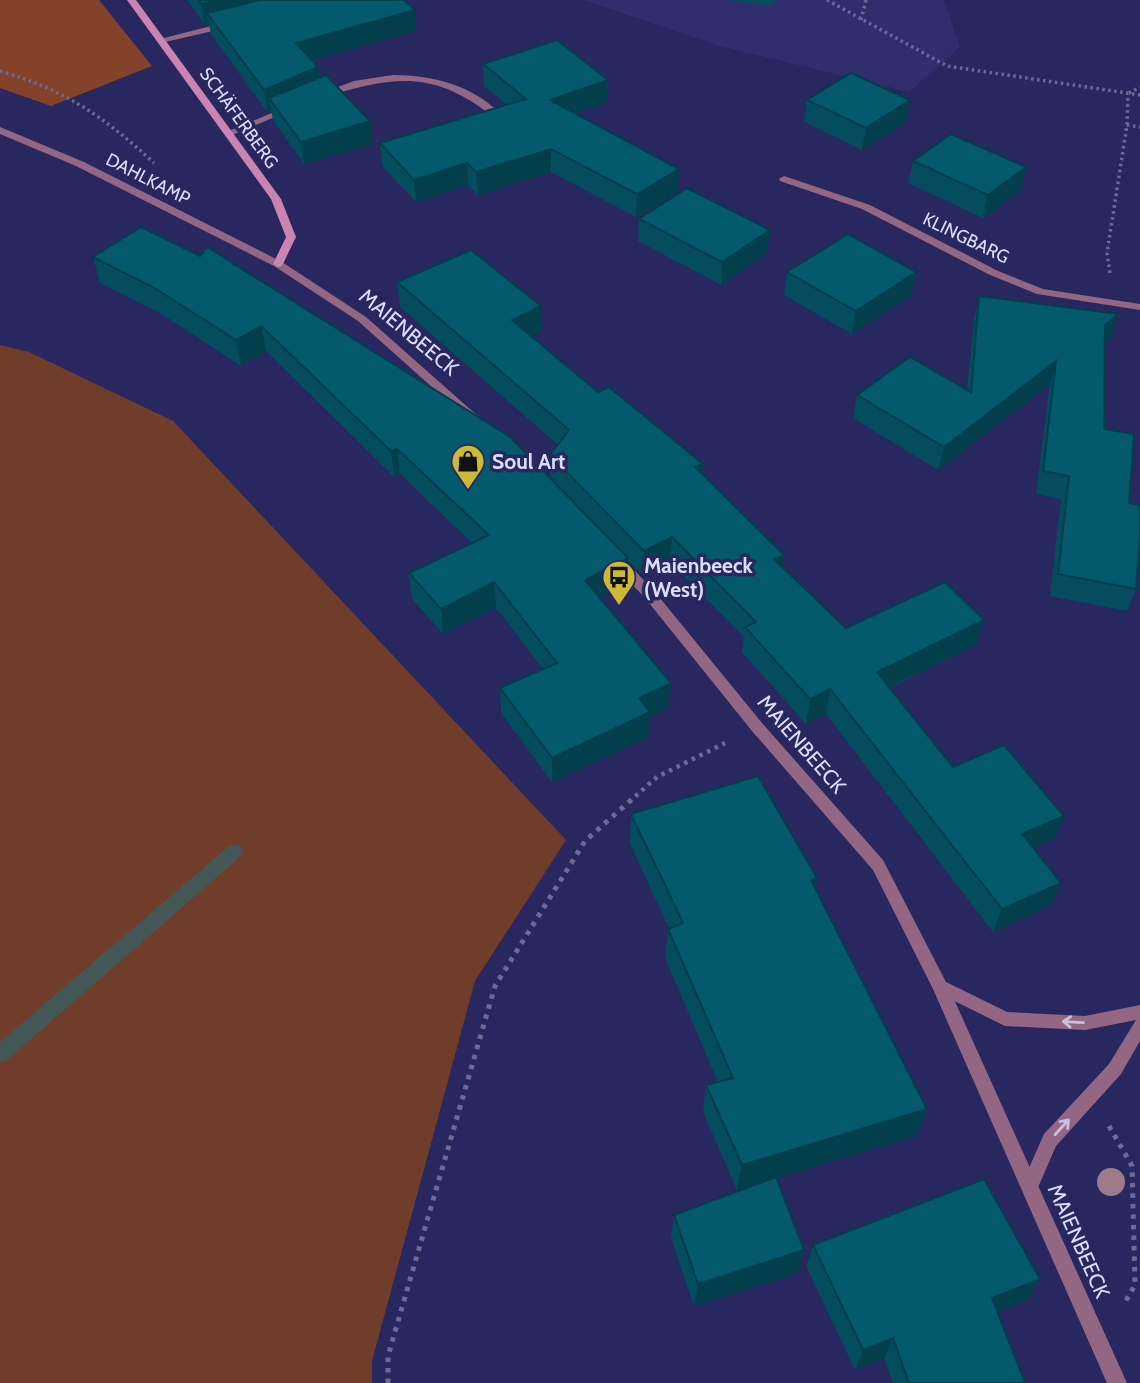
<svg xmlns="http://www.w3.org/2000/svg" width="1140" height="1383" viewBox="0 0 1140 1383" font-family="Cabin,sans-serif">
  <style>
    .built { fill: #302e6d }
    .green { fill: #703d2b }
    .forest { fill: #84422a }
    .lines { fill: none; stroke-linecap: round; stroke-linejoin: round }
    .stream { fill: #445656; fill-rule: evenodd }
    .path-far2 { stroke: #6b6b98; stroke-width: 3.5; stroke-dasharray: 2.5 3.5; stroke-linecap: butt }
    .path-far1 { stroke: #6b6b98; stroke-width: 4.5; stroke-dasharray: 3.5 5; stroke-linecap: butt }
    .path { stroke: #6b6b98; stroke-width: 5; stroke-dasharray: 4.5 6; stroke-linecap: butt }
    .service { fill: #936683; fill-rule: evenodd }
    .minor { fill: #936683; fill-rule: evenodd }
    .tertiary { fill: #936683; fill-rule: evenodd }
    .secondary { fill: #cb83b2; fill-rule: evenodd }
    .tree { fill: #9e7b89 }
    .wall { fill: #034d5e }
    .shaded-wall { fill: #033e4c }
    .building { fill: #04596d; stroke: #033e4c; stroke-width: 2 }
    .oneway { stroke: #c9c0dc }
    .labels { text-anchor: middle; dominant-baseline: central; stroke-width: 7; stroke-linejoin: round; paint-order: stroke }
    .far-street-label { font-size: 18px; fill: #dbdefa; stroke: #29275f }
    .street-label { font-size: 21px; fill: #dbdefa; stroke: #29275f }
    .poi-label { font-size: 21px; font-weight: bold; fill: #dbdefa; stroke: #29275f; text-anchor: start }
  </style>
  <rect width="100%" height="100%" fill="#29275f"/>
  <polygon class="built" points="584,0 944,0 960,47 909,92 716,45"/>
  <polygon class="green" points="0,345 29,352 173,421 566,840 475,981 372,1361 372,1383 0,1383"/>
  <polygon class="forest" points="0,0 99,0 152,66 51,106 0,88"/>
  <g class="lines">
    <polygon class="stream" points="235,844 241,846 244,851 241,856 7,1060 0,1063 0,1042 229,846"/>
    <g class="path-far2">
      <polyline points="827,0 947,66 1140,95"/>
      <polyline points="861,20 866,0"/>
      <path d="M0,71C67,91 103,116 154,163"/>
      <polyline points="1129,93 1140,87"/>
      <polyline points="1127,125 1140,127"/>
      <polyline points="1110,273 1107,253 1127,125 1128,94"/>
    </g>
    <polyline class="path-far1" points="629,802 657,777 725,743"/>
    <g class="path">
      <polyline points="1109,1126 1132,1166 1135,1285 1124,1304"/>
      <polyline points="388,1383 388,1356 495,986 585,841 631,800"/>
    </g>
    <g class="service">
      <polygon points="227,22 232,25 230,27 161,43 156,40"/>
      <path d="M393,75C434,75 474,86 503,116L495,118C433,69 395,76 324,97L319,94L354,81Z"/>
      <polygon points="286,107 294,109 232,135 224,133"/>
    </g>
    <g class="minor">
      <polygon points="784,176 870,205 998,271 1043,289 1140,304 1140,310 1037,294 990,275 862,209 780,181 779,179"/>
      <polygon points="940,979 1007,1012 1085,1016 1140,1005 1140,1041 1121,1074 1056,1146 1036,1192 1030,1195 1024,1192 1021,1186 1044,1134 1109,1064 1136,1020 1085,1030 1005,1026 934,991 932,986 934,981"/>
    </g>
    <g class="tertiary">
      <polygon points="0,127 84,162 282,262 366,317 480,418 478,421 470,421 358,321 274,266 76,166 0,134"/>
      <polygon points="615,553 620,555 655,592 762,723 883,860 948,986 1127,1383 1107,1383 933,989 873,870 752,731 645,598 610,561 608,558 610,555"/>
    </g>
    <polygon class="secondary" points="127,0 136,0 281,199 296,237 282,266 278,267 273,264 286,237 271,199"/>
  </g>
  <circle class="tree" cx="1111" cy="1182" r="14"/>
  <g class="wall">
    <polygon points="187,0 404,0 416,31 312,60 318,67 320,77 370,121 372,144 304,164 273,120 271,110 267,112 211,34 209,24 205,25"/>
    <polygon points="728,0 775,0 772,6"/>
    <polygon points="483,64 608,80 607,102 575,113 678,191 636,217 551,172 478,195 468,185 416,202 382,166 380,143 507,105 484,86"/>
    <polygon points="807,100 906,122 862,150 804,122"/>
    <polygon points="913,161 1021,190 983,218 908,183"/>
    <polygon points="639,219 767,252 721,285 638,241"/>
    <polygon points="141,227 550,478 550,455 558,445 400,307 397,282 541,306 542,331 531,336 598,392 703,464 702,474 782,567 846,628 977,644 889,688 953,767 1054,839 1034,848 1051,905 993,932 826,714 806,724 742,652 744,637 670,562 643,575 628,561 627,583 599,597 671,683 669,708 650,717 648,737 552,782 501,713 500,688 543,669 496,608 443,634 412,599 409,573 472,543 400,474 394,477 266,351 241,366 160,313 100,283 93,257"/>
    <polygon points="787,272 916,272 911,295 852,334 784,295"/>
    <polygon points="979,296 1111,337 1105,342 1104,429 1129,503 1136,589 1127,611 1050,596 1061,499 1036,494 1050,384 938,470 853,418 857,395 967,390 974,319"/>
    <polygon points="631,814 817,878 815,887 927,1109 916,1136 776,1178 804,1250 798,1273 694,1306 671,1238 674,1215 757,1184 737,1190 703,1112 706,1085 718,1082 665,958 668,929 669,928 630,844"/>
    <polygon points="813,1245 1040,1279 1027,1300 997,1312 1025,1383 893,1383 884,1358 855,1370 806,1266"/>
  </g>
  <g class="shaded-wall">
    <polygon points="220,0 311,0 207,13 209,24 205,25 201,4"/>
    <polygon points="415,10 416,31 298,64 296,43"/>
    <polygon points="318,67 321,89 269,98 271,110 267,112 264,90"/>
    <polygon points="608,80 607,102 550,122 550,100"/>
    <polygon points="910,100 906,122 862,150 866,128"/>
    <polygon points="370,121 372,144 304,164 301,142"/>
    <polygon points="551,149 551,172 478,195 476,172"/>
    <polygon points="467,163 468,185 416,202 414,180"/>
    <polygon points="1026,167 1021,190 983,218 988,195"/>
    <polygon points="679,169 678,191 636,217 637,194"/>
    <polygon points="770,230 767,252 721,285 722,262"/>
    <polygon points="916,272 911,295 852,334 856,311"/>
    <polygon points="541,306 542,331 513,345 512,320"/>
    <polygon points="1118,314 1111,337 1098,348 1105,325"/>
    <polygon points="261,326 266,351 241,366 236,340"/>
    <polygon points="1056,361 1050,384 938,470 944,447"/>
    <polygon points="397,449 400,474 394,477 391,451"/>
    <polygon points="703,464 701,489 695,467"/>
    <polygon points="672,537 670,562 643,575 644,551"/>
    <polygon points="784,555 780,580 774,559"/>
    <polygon points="628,558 627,583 584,605 585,580"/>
    <polygon points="494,582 496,608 443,634 441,609"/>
    <polygon points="984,620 977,644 871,696 877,672"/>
    <polygon points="671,683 669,708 650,717 648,737 552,782 552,758 639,698"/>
    <polygon points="830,689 826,714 806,724 810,699"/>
    <polygon points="1064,816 1054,839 1013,857 1022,834"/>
    <polygon points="817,878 810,907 811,880"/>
    <polygon points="1061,883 1051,905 993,932 1002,909"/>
    <polygon points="927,1109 916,1136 737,1190 742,1165"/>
    <polygon points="804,1250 798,1273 694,1306 698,1284"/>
    <polygon points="1040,1279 1027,1300 980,1319 992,1298"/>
    <polygon points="893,1338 884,1358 855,1370 863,1350"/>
  </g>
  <g class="building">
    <polygon points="198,0 220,0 201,4"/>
    <polygon points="260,0 404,0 415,10 296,43 318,67 264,90 207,13"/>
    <polygon points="557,40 608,80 550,100 679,169 637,194 551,149 476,172 467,163 414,180 380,143 526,99 483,64"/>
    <polygon points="851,73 910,100 866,128 807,100"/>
    <polygon points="326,75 370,121 301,142 269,98"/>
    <polygon points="951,134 1026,167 988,195 913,161"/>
    <polygon points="687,188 770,230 722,262 639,219"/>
    <polygon points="141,227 200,256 207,247 510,437 628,558 585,580 671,683 639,698 650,712 552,758 500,688 557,663 494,582 441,609 409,573 489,535 397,449 391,451 261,326 236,340 153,287 93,257"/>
    <polygon points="848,234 916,272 856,311 787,272"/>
    <polygon points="471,250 541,306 512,320 598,392 609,387 703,464 695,467 784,555 774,559 846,628 945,582 984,620 877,672 953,767 1004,745 1064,816 1022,834 1061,883 1002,909 830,689 810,699 745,627 756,622 672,537 644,551 550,455 569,430 397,282"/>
    <polygon points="979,296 1118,314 1105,325 1104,429 1134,434 1129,503 1140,505 1140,537 1136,589 1058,574 1069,476 1043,471 1056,361 944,447 857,395 910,357 971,392"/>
    <polygon points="758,776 817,878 811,880 927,1109 742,1165 706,1085 733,1078 668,929 683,923 631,814"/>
    <polygon points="776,1177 804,1250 698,1284 674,1215"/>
    <polygon points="984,1179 1040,1279 992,1298 1025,1383 909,1383 893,1338 863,1350 813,1245"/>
  </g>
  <defs><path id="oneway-shaft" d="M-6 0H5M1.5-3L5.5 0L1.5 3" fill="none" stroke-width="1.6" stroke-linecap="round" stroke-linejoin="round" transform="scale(1.75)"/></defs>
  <g class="oneway">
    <use href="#oneway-shaft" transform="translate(1073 1022) rotate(-177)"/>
    <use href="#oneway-shaft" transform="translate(1062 1127) rotate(-48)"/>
  </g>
  <defs>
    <symbol id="shop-pin" viewBox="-11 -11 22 30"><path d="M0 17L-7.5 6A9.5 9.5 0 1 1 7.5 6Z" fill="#ccb938" stroke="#29275f"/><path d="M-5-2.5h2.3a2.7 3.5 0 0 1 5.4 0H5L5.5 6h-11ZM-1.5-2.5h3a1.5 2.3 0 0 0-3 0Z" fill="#111"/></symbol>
    <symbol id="bus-pin" viewBox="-11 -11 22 30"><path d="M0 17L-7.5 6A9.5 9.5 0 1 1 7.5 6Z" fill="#ccb938" stroke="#29275f"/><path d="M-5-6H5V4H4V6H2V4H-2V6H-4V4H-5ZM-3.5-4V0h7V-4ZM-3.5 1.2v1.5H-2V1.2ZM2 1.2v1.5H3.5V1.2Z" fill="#111"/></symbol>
  </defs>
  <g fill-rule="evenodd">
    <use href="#shop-pin" x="449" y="442" width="38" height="52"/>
    <use href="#bus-pin" x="600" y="558" width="38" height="52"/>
  </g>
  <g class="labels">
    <g class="far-street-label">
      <text transform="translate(239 118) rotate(54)">SCHÄFERBERG</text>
      <text transform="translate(148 179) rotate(27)">DAHLKAMP</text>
      <text transform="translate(966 238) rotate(26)">KLINGBARG</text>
    </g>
    <g class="street-label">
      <text transform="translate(409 332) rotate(40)">MAIENBEECK</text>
      <text transform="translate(802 744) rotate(49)">MAIENBEECK</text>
      <text transform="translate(1079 1241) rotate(66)">MAIENBEECK</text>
    </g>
    <g class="poi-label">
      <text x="492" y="461">Soul Art</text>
      <text x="644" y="565">Maienbeeck<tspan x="644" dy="24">(West)</tspan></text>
    </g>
  </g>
</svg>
